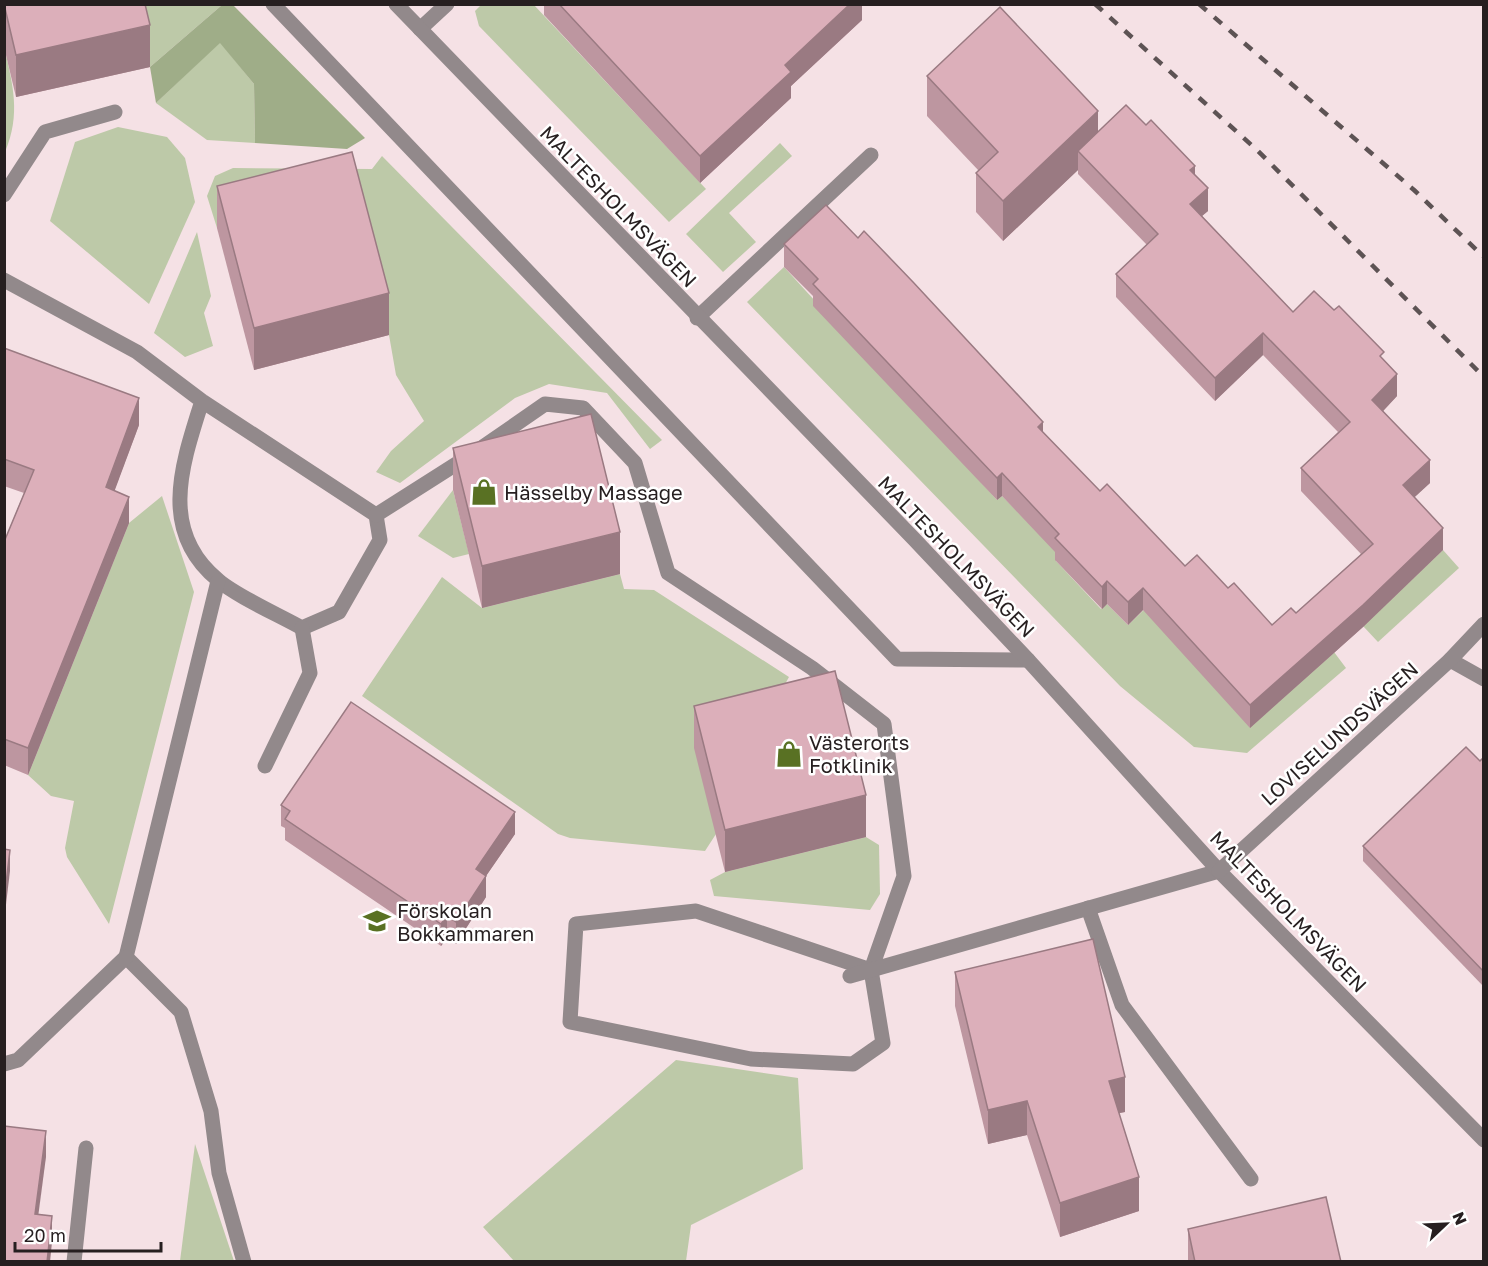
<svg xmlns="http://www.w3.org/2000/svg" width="1488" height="1266" viewBox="0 0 1488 1266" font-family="'Golos Text',sans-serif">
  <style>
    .green { fill: #bdc9a8 }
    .forest { fill: #9fad88 }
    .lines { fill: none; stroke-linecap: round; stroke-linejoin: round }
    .lane { stroke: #92898b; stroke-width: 15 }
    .street { stroke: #92898b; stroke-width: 15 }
    .rail { stroke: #5d5354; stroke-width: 4.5; stroke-dasharray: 10 10; stroke-linecap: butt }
    .wall { fill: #bd96a0 }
    .shaded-wall { fill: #9a7a82 }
    .building { fill: #dcafba; stroke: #9a7a82; stroke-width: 1.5 }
    .labels { text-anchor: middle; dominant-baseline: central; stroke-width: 5; stroke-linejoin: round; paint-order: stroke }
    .street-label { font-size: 20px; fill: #261f20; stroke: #fff }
    .poi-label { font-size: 20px; fill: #261f20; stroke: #fff; text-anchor: start }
  </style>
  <rect width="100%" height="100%" fill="#f5e1e5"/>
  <g class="green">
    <polygon points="136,4 222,5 150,67"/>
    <polygon points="482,4 534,5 706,189 669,222 479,26 475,11"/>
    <polygon points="220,42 254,84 255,143 207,140 156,103"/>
    <path d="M4,47C13,85 21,114 5,152Z"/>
    <polygon points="118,127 167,137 185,158 195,202 149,304 50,221 75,142"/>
    <polygon points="780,143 792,156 729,213 756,242 723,272 686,234"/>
    <polygon points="382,156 662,440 650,449 607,393 549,384 515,398 400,483 376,472 391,451 424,421 396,375 389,335 217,228 207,196 215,176 233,168 372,169"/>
    <polygon points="197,232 211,296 204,313 213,346 185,357 154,333"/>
    <polygon points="784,267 997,500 1002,496 1060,555 1056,561 1101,609 1107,604 1128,625 1149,605 1334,652 1346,668 1247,753 1194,747 1120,686 747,302"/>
    <polygon points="453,490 469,554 453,558 418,536"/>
    <polygon points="162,496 194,592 109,924 67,857 65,848 74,801 51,796 28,775 129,523"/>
    <polygon points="1443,550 1459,568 1378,642 1363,626"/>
    <polygon points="620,574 624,589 654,590 789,677 759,731 716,834 705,851 570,838 558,834 362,696 442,577 482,608"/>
    <polygon points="866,837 879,845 880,894 870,910 714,896 710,880 725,872"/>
    <polygon points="676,1060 798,1078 803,1169 691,1225 686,1261 514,1261 483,1227"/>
    <polygon points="195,1144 234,1261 180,1261"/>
  </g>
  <polygon class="forest" points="222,5 233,5 365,138 347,149 255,143 254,84 220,43 156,103 150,67"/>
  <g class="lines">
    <g class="lane">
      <polyline points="273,4 897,659 1028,660"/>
      <polyline points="420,29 447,4"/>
      <polyline points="4,195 45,132 115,112"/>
      <path d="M4,280L137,352L202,401L376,515L380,540L339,612L302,628C279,615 236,596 218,580C158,531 182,464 202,401"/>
      <polyline points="697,318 871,155"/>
      <polyline points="376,515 483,447 545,404 583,408 635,463 668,573 812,668 884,724 904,876 871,970 883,1043 853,1064 751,1059 570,1022 576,924 696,911 871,970"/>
      <polyline points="218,581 126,957 181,1012 211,1111 219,1173 244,1262"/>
      <polyline points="1450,660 1484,679"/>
      <polyline points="265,766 310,673 302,628"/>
      <polyline points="1088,908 1122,1005 1251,1179"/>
      <polyline points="850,976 1219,871"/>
      <polyline points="4,1064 18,1060 126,957"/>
    </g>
    <g class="street">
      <polyline points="396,4 914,539 1028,660 1219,871 1484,1140"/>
      <polyline points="1219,871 1450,660 1484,624"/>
      <polyline points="74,1262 86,1148"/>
    </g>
    <g class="rail">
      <polyline points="1095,4 1257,150 1484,377"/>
      <polyline points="1199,4 1414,190 1484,257"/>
    </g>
  </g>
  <g class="wall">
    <polygon points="4,4 150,67 16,97 4,47"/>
    <polygon points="544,4 862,4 862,20 791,86 791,98 700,183 544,15"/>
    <polygon points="927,76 1098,132 1195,175 1208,211 1202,216 1293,312 1384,360 1397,396 1383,411 1430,483 1414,497 1443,550 1363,627 1250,728 1143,610 1128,625 1107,604 1102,609 1055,560 1055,552 1002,496 997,500 813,306 813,296 784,267 784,244 1043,433 1100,491 1185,566 1228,588 1272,625 1296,613 1361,554 1301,491 1301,468 1338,432 1263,355 1215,401 1116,297 1116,274 1147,245 1078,174 1078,170 1003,241 976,212 976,173 979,171 927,116"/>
    <polygon points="217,186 389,335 254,370 217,228"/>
    <polygon points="4,348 139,425 114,491 129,523 28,775 4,765 4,542 24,493 4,486"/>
    <polygon points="453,448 620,574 482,608 453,490"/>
    <polygon points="694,706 866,837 725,872 694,748"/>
    <polygon points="1484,757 1484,987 1363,861 1363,846"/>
    <polygon points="281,805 515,834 486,876 486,897 456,944 447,938 441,946 285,840 285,828 281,826"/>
    <polygon points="955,972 1125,1112 1119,1113 1139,1211 1060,1237 1027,1135 988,1144 955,1006"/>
    <polygon points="1188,1229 1341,1262 1188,1262"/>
  </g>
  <g class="shaded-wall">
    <polygon points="850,4 862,4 862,20 791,86 791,98 700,183 700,156 785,65"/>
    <polygon points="150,25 150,67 16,97 16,55"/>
    <polygon points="1098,111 1098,151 1078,151 1078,170 1003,241 1003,201"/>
    <polygon points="1195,166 1195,189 1190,170"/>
    <polygon points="1208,188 1208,211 1190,226 1190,204"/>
    <polygon points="389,293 389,335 254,370 254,328"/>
    <polygon points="1263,333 1263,355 1215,401 1215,378"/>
    <polygon points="1397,374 1397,396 1372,423 1372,400"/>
    <polygon points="139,398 139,425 106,514 106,487"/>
    <polygon points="1043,422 1043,445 1038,427"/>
    <polygon points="1430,460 1430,483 1403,508 1403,485"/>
    <polygon points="1002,473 1002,496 997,500 997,478"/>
    <polygon points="129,497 129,523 28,775 28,748"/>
    <polygon points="1443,528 1443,550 1363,627 1250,728 1250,705"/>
    <polygon points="620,532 620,574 482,608 482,566"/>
    <polygon points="1107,581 1107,604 1102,609 1102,587"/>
    <polygon points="1143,588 1143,610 1128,625 1128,602"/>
    <polygon points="866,795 866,837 725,872 725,830"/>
    <polygon points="515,812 515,834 486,876 486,897 456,944 456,922 476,869"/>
    <polygon points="10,850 10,871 4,921 4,900"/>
    <polygon points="447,916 447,938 441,946 441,924"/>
    <polygon points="1125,1077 1125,1112 1109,1115 1109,1081"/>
    <polygon points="1027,1101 1027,1135 988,1144 988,1110"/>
    <polygon points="46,1131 46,1157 35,1240 35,1214"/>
    <polygon points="1139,1177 1139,1211 1060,1237 1060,1203"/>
    <polygon points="52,1216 52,1242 50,1262 47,1262"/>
  </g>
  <g class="building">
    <polygon points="4,4 145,4 150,25 16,55"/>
    <polygon points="559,4 850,4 785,65 791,72 700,156"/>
    <polygon points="1000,7 1098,111 1003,201 976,173 998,152 927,76"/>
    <polygon points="1126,105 1146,125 1151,120 1195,166 1190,170 1208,188 1190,204 1293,312 1314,291 1334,310 1339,306 1384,352 1380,356 1397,374 1372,400 1430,460 1403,485 1443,528 1363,605 1250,705 1143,588 1128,602 1107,581 1102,587 1055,538 1059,534 1002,473 997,478 813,284 818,279 784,244 826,205 858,238 864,231 913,282 1043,422 1038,427 1100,491 1107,484 1185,566 1197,555 1228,588 1234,583 1272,625 1291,608 1296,613 1373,544 1301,468 1350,422 1263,333 1215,378 1116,274 1158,234 1078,151"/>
    <polygon points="352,152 389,293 254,328 217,186"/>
    <polygon points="4,348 139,398 106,487 129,497 28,748 4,739 4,542 34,470 4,459"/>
    <polygon points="591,414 620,532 482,566 453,448"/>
    <polygon points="835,671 866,795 725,830 694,706"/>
    <polygon points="351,702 515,812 476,869 486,876 456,922 447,916 441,924 285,819 290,811 281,805"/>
    <polygon points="1466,747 1480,761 1484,757 1484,972 1363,846"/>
    <polygon points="4,849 10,850 4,900"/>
    <polygon points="1093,939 1125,1077 1109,1081 1139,1177 1060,1203 1027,1101 988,1110 955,972"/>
    <polygon points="4,1126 46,1131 35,1214 52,1216 47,1262 4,1262"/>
    <polygon points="1326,1197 1341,1262 1195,1262 1188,1229"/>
  </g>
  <defs>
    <symbol id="shop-bare" viewBox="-9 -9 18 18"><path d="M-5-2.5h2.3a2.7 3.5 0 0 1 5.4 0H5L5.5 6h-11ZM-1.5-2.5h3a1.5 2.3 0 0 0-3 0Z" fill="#597123" stroke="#fff" stroke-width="2.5" paint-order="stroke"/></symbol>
    <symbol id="school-bare" viewBox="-9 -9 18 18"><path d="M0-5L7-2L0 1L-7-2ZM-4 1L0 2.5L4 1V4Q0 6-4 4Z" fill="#597123" stroke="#fff" stroke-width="2.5" paint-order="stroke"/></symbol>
  </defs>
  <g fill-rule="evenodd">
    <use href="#shop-bare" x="465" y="473" width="38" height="38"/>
    <use href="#shop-bare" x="770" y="735" width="38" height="38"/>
    <use href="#school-bare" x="358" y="902" width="38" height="38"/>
  </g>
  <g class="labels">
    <g class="street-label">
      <text transform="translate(619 206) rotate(46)">MALTESHOLMSVÄGEN</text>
      <text transform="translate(957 556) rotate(46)">MALTESHOLMSVÄGEN</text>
      <text transform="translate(1339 733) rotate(-42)">LOVISELUNDSVÄGEN</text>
      <text transform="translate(1289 911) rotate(46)">MALTESHOLMSVÄGEN</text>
    </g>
    <g class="poi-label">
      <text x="504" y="492">Hässelby Massage</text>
      <text x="809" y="742">Västerorts<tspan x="809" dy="23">Fotklinik</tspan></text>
      <text x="397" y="910">Förskolan<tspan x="397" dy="23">Bokkammaren</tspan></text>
    </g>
  </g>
  <rect width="1488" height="1266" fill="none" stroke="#261f20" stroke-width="12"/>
  <g transform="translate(1446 1224) rotate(67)" stroke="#ffffff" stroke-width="4.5" paint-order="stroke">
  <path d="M0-4.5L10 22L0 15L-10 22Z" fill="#261f20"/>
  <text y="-9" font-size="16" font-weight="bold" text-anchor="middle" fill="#261f20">N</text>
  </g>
  <path d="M15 1242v9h146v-9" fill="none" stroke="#261f20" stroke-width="3"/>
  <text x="24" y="1242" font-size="18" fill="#261f20" stroke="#ffffff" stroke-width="4.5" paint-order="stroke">20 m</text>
</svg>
